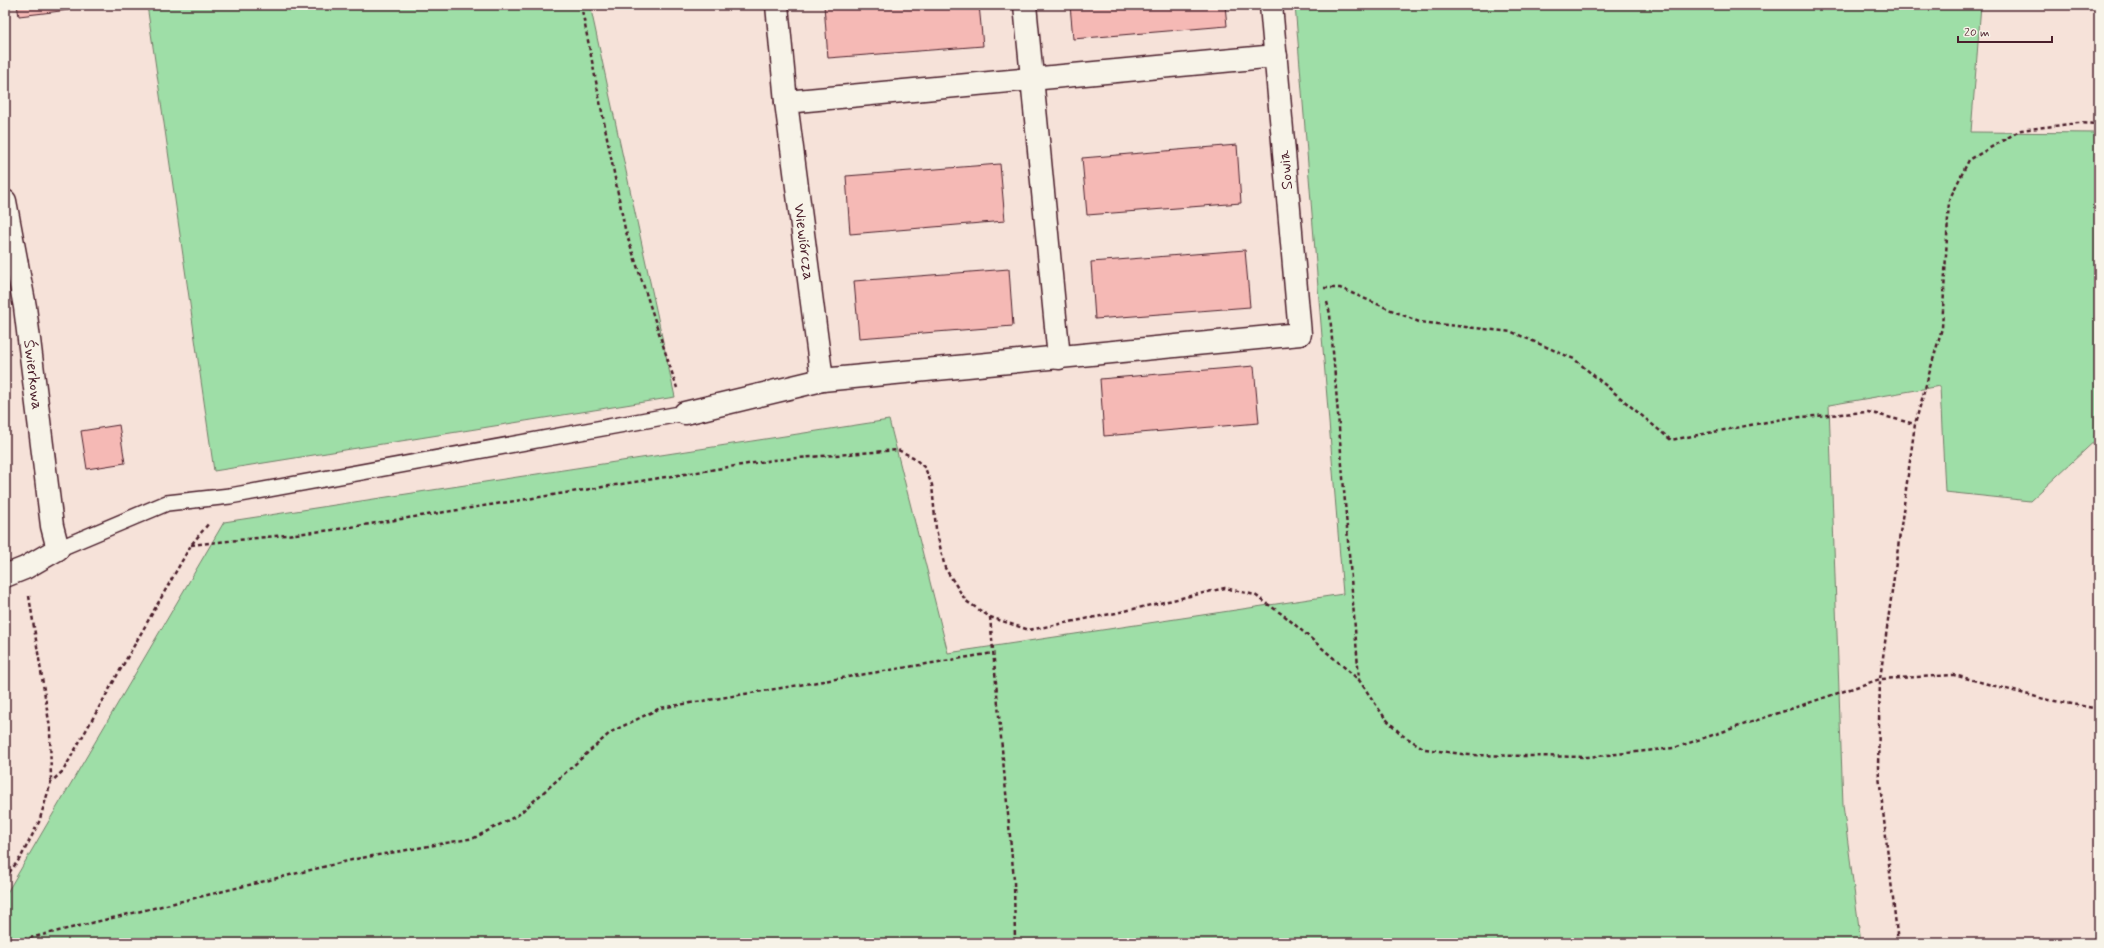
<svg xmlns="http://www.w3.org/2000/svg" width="2104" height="948" viewBox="0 0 2104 948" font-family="Mynerve,sans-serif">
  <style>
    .green { fill: #9edea7; stroke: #747e69 }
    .building { fill: #f5b9b5; stroke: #4a1f2b }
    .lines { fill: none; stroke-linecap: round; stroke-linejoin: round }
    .lane-casing { stroke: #4a1f2b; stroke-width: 18 }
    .street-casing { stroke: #4a1f2b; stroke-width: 25 }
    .path { stroke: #4a1f2b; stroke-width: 2.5; stroke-dasharray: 4 3; stroke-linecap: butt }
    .lane { stroke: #f7f3e8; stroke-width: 15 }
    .street { stroke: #f7f3e8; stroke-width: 22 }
    .labels { text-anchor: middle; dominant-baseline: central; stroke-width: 3; stroke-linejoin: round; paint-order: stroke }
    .street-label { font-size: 16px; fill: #4a1f2b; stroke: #f7f3e8 }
  </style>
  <rect width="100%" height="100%" fill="#f6e2d9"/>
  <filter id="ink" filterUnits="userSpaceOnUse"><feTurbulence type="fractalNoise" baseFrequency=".025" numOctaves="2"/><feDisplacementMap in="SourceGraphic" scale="8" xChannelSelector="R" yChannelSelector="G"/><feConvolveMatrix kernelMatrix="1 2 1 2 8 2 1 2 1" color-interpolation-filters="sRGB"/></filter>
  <g filter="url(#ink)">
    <g class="green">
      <polygon points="147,5 590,5 675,397 214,471"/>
      <polygon points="1295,5 1981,5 1971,132 2099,133 2099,437 2030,501 1945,492 1940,386 1829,405 1843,805 1861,943 5,943 5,896 224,522 889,420 948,653 1343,594"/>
    </g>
    <g class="building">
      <polygon points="17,5 68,5 69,10 19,16"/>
      <polygon points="824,5 979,5 983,46 828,58"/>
      <polygon points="1070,5 1225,5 1227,26 1073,39"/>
      <polygon points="1237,145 1241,203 1087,215 1082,158"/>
      <polygon points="1000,164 1005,221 850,234 846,176"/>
      <polygon points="1245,250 1250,307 1095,319 1091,262"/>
      <polygon points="1009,269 1013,326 859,338 854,281"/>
      <polygon points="1254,366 1259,423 1104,436 1100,379"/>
      <polygon points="119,425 125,463 87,469 81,431"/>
    </g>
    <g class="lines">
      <defs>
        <polyline id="lane" points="58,549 167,503 230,496 685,413"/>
        <g id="street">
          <polyline points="777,5 786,102 1276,56"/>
          <polyline points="1025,5 1059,358"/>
          <path id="s1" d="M786,102L822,380"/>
          <path id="s2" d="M5,201L25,307L52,526L58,549L25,568L5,576"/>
          <polyline points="685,413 822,380 1300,334 1271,5"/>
        </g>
      </defs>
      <use href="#lane" class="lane-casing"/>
      <use href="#street" class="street-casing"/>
      <g class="path">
        <polyline points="581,5 625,229 677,388"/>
        <polyline points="1324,288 1340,288 1419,322 1512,332 1574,359 1671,440 1788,418 1868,412 1915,424"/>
        <polyline points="1327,302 1330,314 1359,679"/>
        <polyline points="191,545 332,530 773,460 898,450 913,457 925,468 932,485 936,529 945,568 966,601 990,617 1029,630 1116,613 1225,588 1255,595 1286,617 1359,680 1385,718 1402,735 1425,749 1469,755 1588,757 1674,748 1880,679 1954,675 2044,699 2099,709"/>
        <polyline points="29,596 50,728 51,781"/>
        <polyline points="990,617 1014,880 1015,943"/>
        <polyline points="5,878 21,857 39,822 51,782 63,771 191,545 209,523"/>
        <polyline points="9,943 356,859 474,838 518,815 611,732 660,708 993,653"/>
        <polyline points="1898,943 1878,767 1880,679 1915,424 1942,328 1949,200 1969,160 2021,130 2078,123 2099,124"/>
      </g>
      <use href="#lane" class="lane"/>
      <use href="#street" class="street"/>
    </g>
  </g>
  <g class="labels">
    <g class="street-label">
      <text transform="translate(1286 170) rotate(-95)">Sowia</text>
      <text stroke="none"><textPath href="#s1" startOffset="141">Wiewiórcza</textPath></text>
      <text stroke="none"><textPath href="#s2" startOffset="176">Świerkowa</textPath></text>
    </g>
  </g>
  <rect width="2104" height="948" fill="none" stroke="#f7f3e8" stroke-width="20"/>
  <rect x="10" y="10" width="2084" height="928" fill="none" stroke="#4a1f2b" stroke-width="1.5" filter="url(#ink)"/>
  <path d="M1958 36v6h94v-6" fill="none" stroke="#4a1f2b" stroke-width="2"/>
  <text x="1964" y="36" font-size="12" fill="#4a1f2b" stroke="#f7f3e8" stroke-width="3" paint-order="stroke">20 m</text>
</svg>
